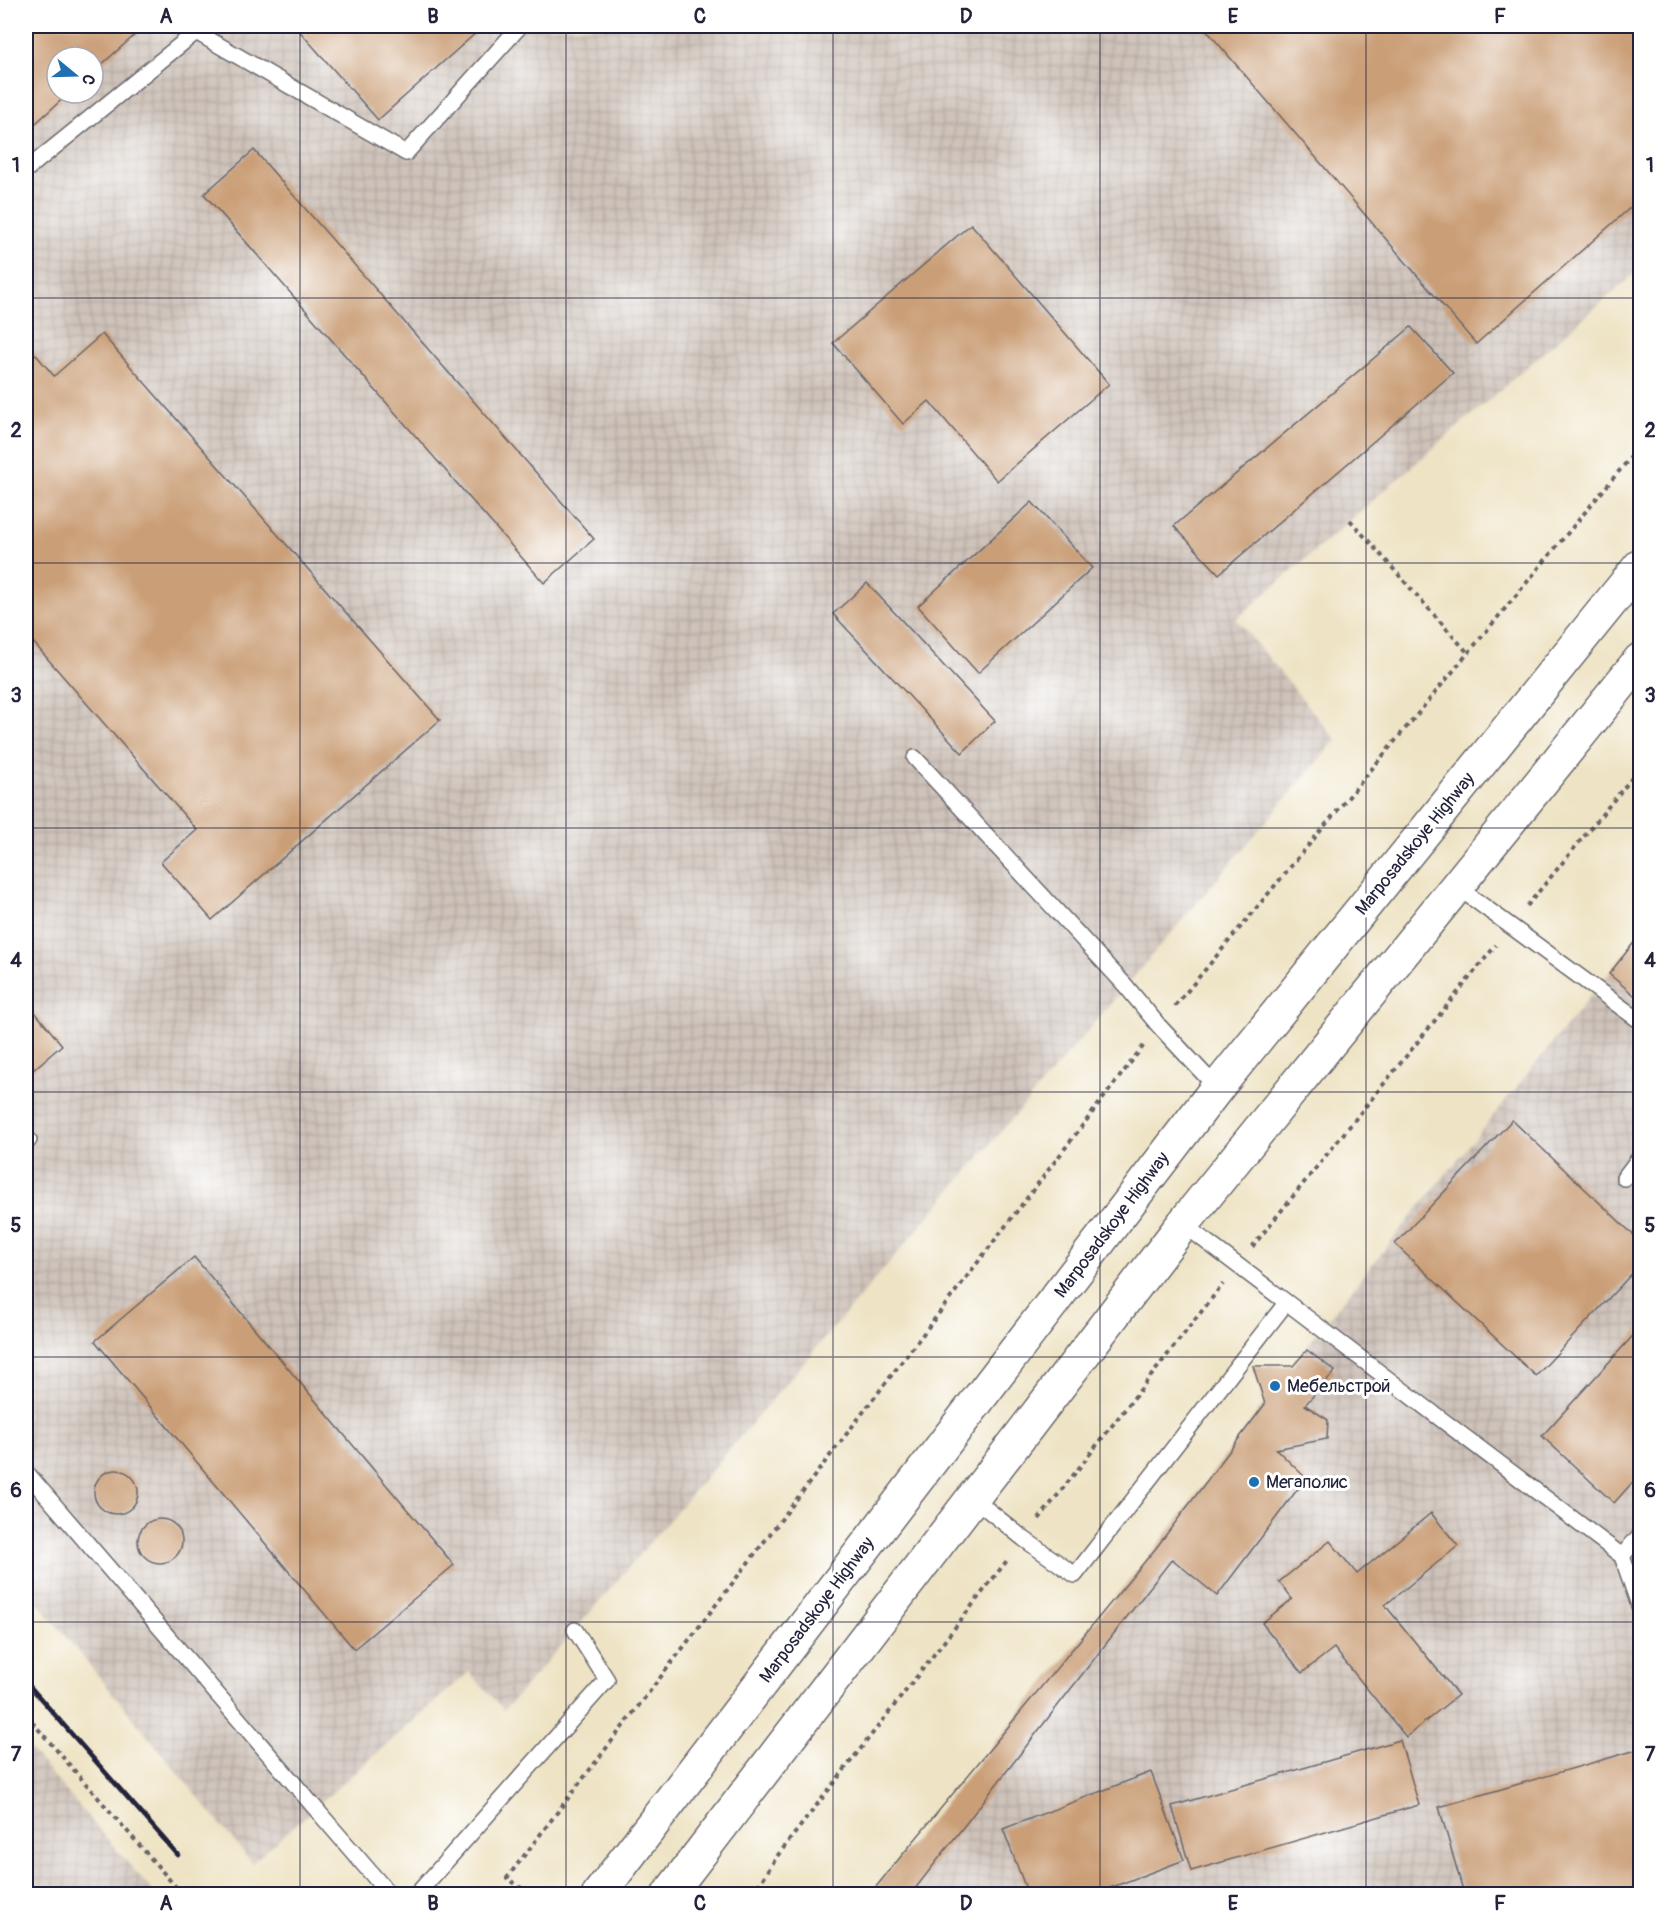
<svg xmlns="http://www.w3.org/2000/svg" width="1666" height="1920" viewBox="0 0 1666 1920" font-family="Pangolin,sans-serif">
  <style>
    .industrial { fill: url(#industrial-grid); fill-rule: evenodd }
    .building { fill: #ca9f77 }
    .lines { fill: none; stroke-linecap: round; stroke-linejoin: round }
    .lane-casing { stroke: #69666b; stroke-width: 18 }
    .primary-casing { stroke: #69666b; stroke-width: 36 }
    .path { stroke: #69666b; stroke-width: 4; stroke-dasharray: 4.5 4.5; stroke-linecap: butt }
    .lane { stroke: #fff; stroke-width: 15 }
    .primary { stroke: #fff; stroke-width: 33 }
    .rail { stroke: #22223b; stroke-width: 4.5 }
    .grid { fill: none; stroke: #22223b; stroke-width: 1.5; stroke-opacity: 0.55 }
    .poi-dot { fill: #1f6fb2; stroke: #fff; stroke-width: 2 }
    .labels { text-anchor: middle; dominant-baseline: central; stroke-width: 6; stroke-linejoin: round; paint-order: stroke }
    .street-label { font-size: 18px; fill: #22223b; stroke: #fff }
    .poi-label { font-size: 18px; fill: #22223b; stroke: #fff; text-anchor: start }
    .neatline { fill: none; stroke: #22223b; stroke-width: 2 }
    .grid-label { font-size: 20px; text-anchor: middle; font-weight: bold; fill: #22223b }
  </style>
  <defs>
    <pattern id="industrial-grid" width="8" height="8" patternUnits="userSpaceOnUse" patternTransform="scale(1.5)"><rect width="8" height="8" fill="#cec2b9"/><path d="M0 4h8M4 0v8" fill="none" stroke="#b1a6a0"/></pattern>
  </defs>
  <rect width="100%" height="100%" fill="#fff"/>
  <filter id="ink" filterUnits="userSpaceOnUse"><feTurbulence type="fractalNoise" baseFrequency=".0167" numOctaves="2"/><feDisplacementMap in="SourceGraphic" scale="12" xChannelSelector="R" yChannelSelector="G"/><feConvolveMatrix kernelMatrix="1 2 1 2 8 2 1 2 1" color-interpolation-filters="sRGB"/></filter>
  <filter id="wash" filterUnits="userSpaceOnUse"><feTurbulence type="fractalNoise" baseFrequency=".008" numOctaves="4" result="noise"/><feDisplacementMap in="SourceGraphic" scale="24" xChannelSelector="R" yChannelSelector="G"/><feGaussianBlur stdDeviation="1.35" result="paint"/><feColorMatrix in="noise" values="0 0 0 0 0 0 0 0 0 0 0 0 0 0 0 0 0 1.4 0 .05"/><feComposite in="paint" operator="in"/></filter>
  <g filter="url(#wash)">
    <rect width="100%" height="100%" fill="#eee3c4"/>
    <g class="industrial">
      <path d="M26,26H1640V197L1635,202L1640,209V269L1236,619L1336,740L575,1630L504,1710L469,1672L252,1863L26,1588ZM57,57H93V93H57Z"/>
      <polygon points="1640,935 1640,1894 870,1894 1156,1548 1320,1329"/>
      <polygon points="26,1745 155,1894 26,1894"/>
    </g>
    <g id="blocks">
      <g class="building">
        <polygon points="26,26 145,26 93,72 93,57 57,57 57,93 69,93 26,132"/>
        <polygon points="295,26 473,26 478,31 378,120"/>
        <polygon points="1203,26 1640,26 1640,199 1476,344"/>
        <polygon points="254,150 594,539 544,583 204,194"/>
        <polygon points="971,224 1109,384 997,481 929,401 903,424 833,343"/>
        <polygon points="1411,327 1453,373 1219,574 1174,526"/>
        <polygon points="102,334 440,720 212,920 161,862 197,830 26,634 26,343 54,376"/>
        <polygon points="1032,502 1092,568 978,673 918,606"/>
        <polygon points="867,583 995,721 962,753 833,614"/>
        <polygon points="1640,935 1640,1000 1609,974"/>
        <polygon points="34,1011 62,1045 26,1076 26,1018"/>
        <polygon points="1512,1120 1640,1241 1640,1265 1536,1376 1395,1244"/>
        <polygon points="194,1257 454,1565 354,1649 95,1341"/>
        <polygon points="1640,1328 1640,1474 1614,1503 1542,1436"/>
        <polygon points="1307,1350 1335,1371 1305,1405 1328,1420 1327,1439 1276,1449 1306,1478 1217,1596 1172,1559 911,1894 870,1894 1156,1548 1265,1404 1253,1366 1293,1366"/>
        <circle cx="116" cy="1492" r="22"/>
        <polygon points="1431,1513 1458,1546 1385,1605 1458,1695 1406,1737 1334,1648 1302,1673 1262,1623 1292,1599 1279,1582 1330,1541 1357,1574"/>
        <circle cx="160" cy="1541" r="22"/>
        <polygon points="1400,1740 1419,1805 1191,1871 1172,1806"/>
        <polygon points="1640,1749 1640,1894 1464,1894 1439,1807"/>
        <polygon points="1151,1772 1184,1860 1094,1894 1028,1894 1003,1829"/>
      </g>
    </g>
  </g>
  <g filter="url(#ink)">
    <use href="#blocks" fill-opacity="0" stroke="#69666b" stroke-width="1.5"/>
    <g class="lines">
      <defs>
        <g id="lane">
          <polyline points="26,170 196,32 406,153 520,26"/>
          <polyline points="915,758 1125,985 1159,1026 1217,1088"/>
          <polyline points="1456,886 1640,1021"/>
          <polyline points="26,1143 29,1140"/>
          <polyline points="1624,1178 1640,1157"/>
          <polyline points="1183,1224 1622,1556 1640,1608"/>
          <polyline points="26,1472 389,1894"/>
          <polyline points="973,1498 1024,1539 1075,1575 1286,1303"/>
          <polyline points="1622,1556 1640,1535"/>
          <polyline points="417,1894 607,1680 575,1630"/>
        </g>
        <g id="primary">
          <polyline points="599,1894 1217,1088 1640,566"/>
          <polyline points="669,1894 1183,1224 1640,660"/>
        </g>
      </defs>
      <use href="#lane" class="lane-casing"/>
      <use href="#primary" class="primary-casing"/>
      <g class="path">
        <polyline points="1350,520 1468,653"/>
        <polyline points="1527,906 1640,768"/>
        <polyline points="1175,1006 1640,446"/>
        <polyline points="1252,1247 1496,945"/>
        <polyline points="1039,1519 1223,1284"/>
        <polyline points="26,1715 182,1894"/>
        <polyline points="530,1894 507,1878 1144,1045"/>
        <polyline points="753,1894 778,1855 1009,1558"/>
      </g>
      <use href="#lane" class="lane"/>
      <use href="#primary" class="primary"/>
      <polyline class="rail" points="26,1682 178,1855"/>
    </g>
  </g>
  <path class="grid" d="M300,26V1894M566,26V1894M833,26V1894M1100,26V1894M1366,26V1894M26,298H1640M26,563H1640M26,828H1640M26,1092H1640M26,1357H1640M26,1622H1640"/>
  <g class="poi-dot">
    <circle cx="1275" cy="1386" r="6"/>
    <circle cx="1254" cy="1482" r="6"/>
  </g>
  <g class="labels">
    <g class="street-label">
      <text transform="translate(1415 844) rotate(-51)">Marposadskoye Highway</text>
      <text transform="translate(1112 1225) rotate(-53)">Marposadskoye Highway</text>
      <text transform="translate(817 1610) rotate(-53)">Marposadskoye Highway</text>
    </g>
    <g class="poi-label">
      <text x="1287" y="1386">Мебельстрой</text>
      <text x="1266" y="1482">Мегаполис</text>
    </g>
  </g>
  <rect width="1666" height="1920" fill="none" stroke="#fff" stroke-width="66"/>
  <g transform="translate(75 75) rotate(109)"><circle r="28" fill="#ffffff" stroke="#a7a7b1" stroke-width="1.5"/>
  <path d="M0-4.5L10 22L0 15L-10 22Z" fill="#1f6fb2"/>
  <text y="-9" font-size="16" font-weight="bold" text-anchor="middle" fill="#22223b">С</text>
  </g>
  <rect x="33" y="33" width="1600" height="1854" class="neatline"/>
  <g class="grid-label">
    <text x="166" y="23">A</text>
    <text x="433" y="23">B</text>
    <text x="700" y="23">C</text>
    <text x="966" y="23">D</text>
    <text x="1233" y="23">E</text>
    <text x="1500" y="23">F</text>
    <text x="16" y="172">1</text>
    <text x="1650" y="172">1</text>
    <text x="16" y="437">2</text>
    <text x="1650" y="437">2</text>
    <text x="16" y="702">3</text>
    <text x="1650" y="702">3</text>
    <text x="16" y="967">4</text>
    <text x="1650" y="967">4</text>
    <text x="16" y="1232">5</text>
    <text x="1650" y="1232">5</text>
    <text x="16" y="1497">6</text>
    <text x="1650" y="1497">6</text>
    <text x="16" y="1761">7</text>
    <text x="1650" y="1761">7</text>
    <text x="166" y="1910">A</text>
    <text x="433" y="1910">B</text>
    <text x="700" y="1910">C</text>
    <text x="966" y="1910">D</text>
    <text x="1233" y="1910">E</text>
    <text x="1500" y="1910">F</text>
  </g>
</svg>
